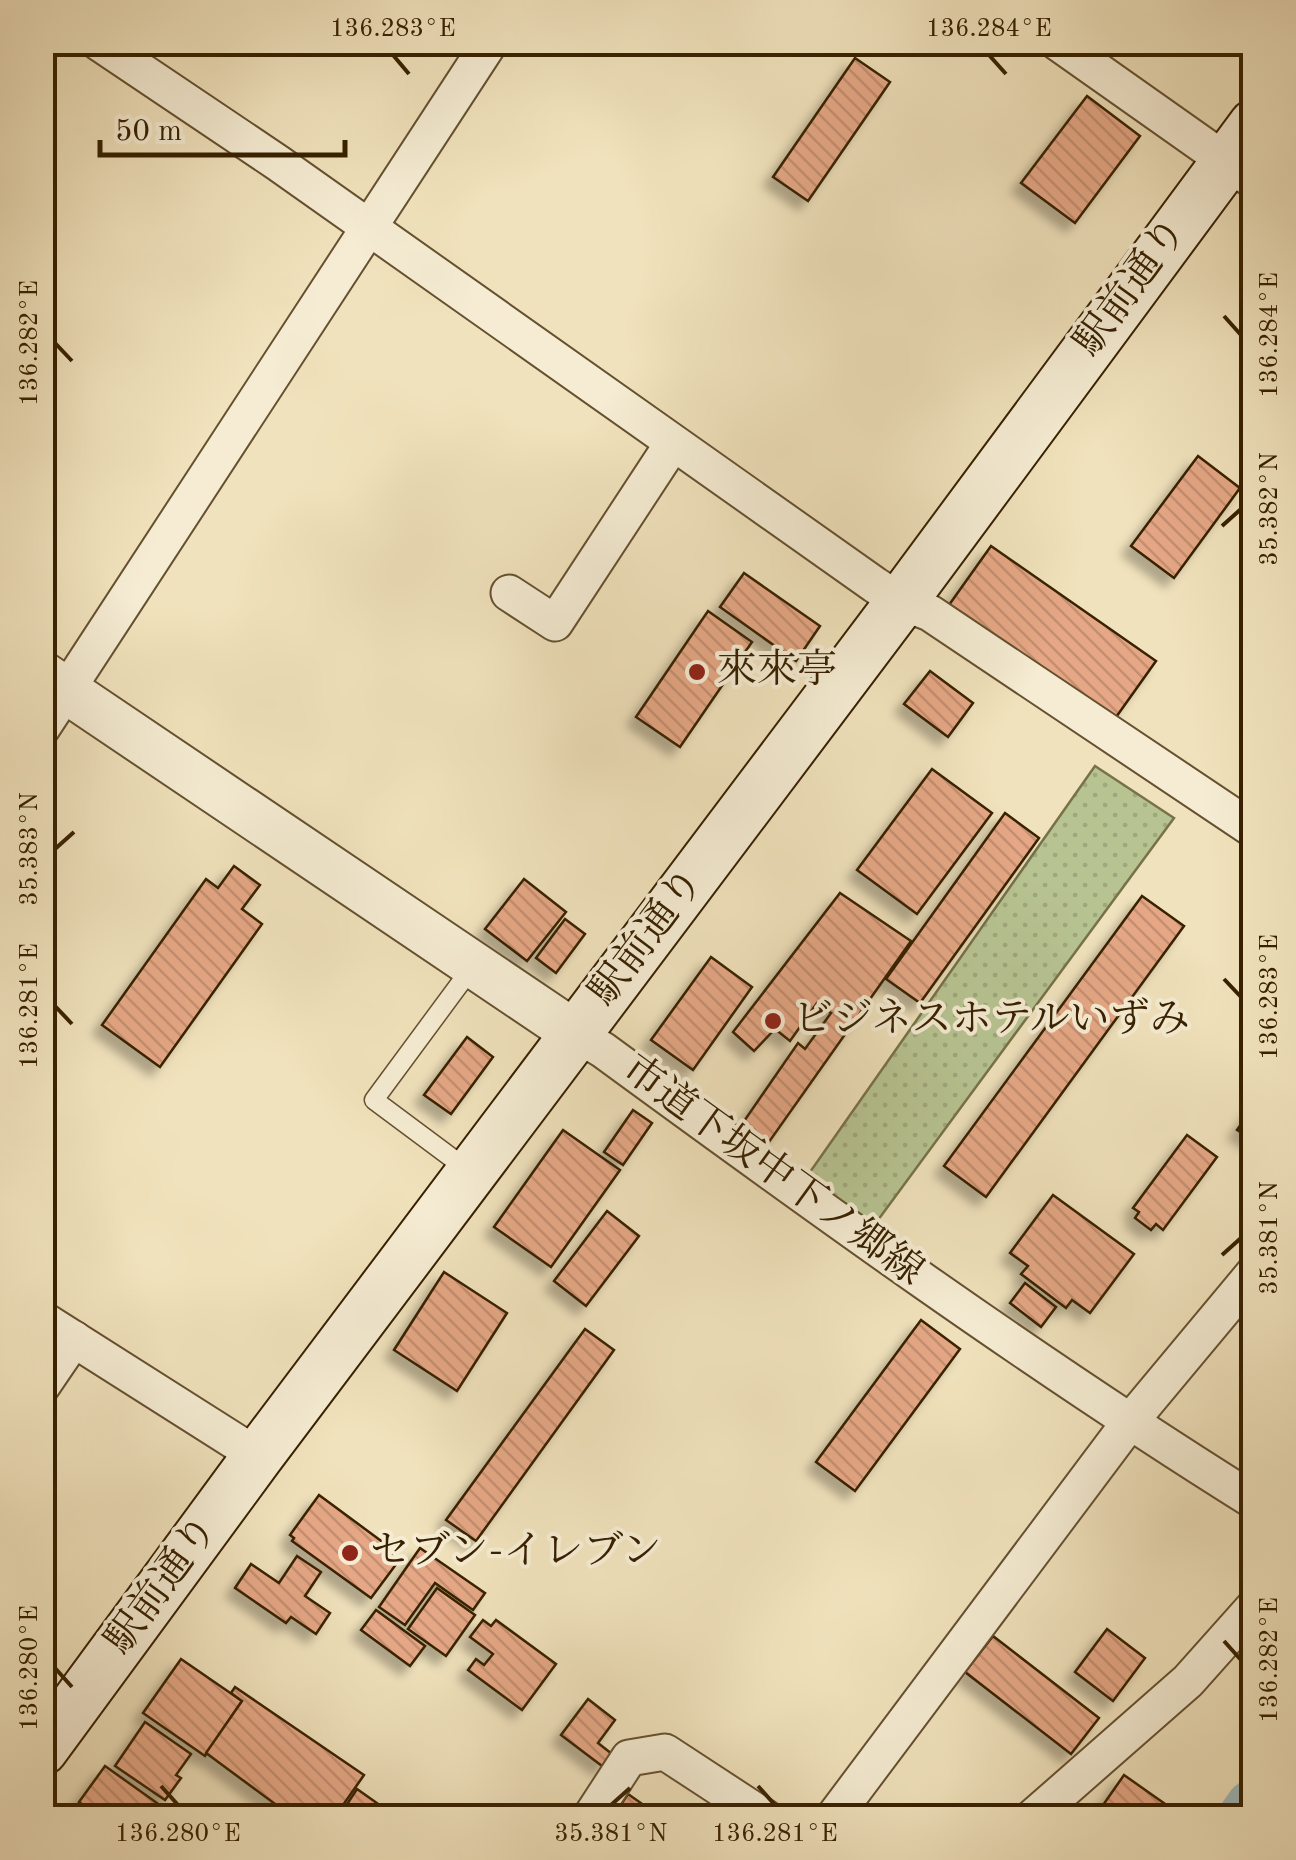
<svg xmlns="http://www.w3.org/2000/svg" width="1296" height="1860" viewBox="0 0 1296 1860" font-family="'Old Standard TT','Noto Serif JP',serif">
  <style>
    .grass { fill: url(#grass-dots); stroke: #777249; stroke-width: 2.5 }
    .lines { fill: none; stroke-linecap: round; stroke-linejoin: round }
    .river { stroke: #9ebbbb; stroke-width: 58 }
    .building { fill: url(#building-back-hatch); stroke: #372000; stroke-width: 2.5; filter: url(#shadow) }
    .service-casing { stroke: #65502f; stroke-width: 21 }
    .minor-casing { stroke: #65502f; stroke-width: 39 }
    .tertiary-casing { stroke: #65502f; stroke-width: 49 }
    .secondary-casing { stroke: #372000; stroke-width: 54 }
    .service { stroke: #f5ecd3; stroke-width: 18 }
    .minor { stroke: #f5ecd3; stroke-width: 35 }
    .tertiary { stroke: #f5ecd3; stroke-width: 45 }
    .secondary { stroke: #f5ecd3; stroke-width: 50 }
    .ticks { fill: none; stroke: #372000; stroke-width: 4 }
    .poi-dot { fill: #8f2418; stroke: #f5ecd3; stroke-width: 4 }
    .labels { text-anchor: middle; dominant-baseline: central; stroke-width: 8; stroke-linejoin: round; paint-order: stroke }
    .street-label { font-size: 40px; fill: #372000; stroke: #f5ecd3 }
    .poi-label { font-size: 40px; fill: #372000; stroke: #f5ecd3; text-anchor: start }
    .neatline { fill: none; stroke: #372000; stroke-width: 4 }
    .ticks-label { font-size: 25px; text-anchor: middle; fill: #372000 }
  </style>
  <defs>
    <pattern id="grass-dots" width="8" height="8" patternUnits="userSpaceOnUse" patternTransform="scale(2.5)"><rect width="8" height="8" fill="#b7c492"/><path d="M2 2h.1M6 6h.1" fill="none" stroke="#9ea87c" stroke-width="1.8" stroke-linecap="round"/></pattern>
    <pattern id="building-back-hatch" width="6" height="6" patternUnits="userSpaceOnUse" patternTransform="scale(2.5)"><rect width="6" height="6" fill="#e5a785"/><path d="M-1 5l2 2M0 0l6 6M5-1l2 2" fill="none" stroke="#c58f71"/></pattern>
    <filter id="shadow"><feDropShadow dx="-9" dy="9" stdDeviation="5" flood-color="#0004"/></filter>
  </defs>
  <rect width="100%" height="100%" fill="#f0e2bc"/>
  <filter id="stains"><feTurbulence type="fractalNoise" baseFrequency=".002" numOctaves="4"/><feColorMatrix values="0 0 0 0 .2 0 0 0 0 .09 0 0 0 0 .02 0 0 0 .5 -.17"/></filter>
  <radialGradient id="worn" r=".72"><stop offset=".6" stop-color="#630" stop-opacity="0"/><stop offset="1" stop-color="#630" stop-opacity=".3"/></radialGradient>
  <polygon class="grass" points="1095,766 1174,818 867,1235 803,1182"/>
  <g class="lines">
    <polyline class="river" points="1247,1818 1254,1808"/>
  </g>
  <g class="building">
    <polygon points="855,58 890,82 808,201 773,177"/>
    <polygon points="1087,96 1140,136 1075,223 1021,183"/>
    <polygon points="1198,456 1240,488 1174,578 1131,546"/>
    <polygon points="991,546 1156,661 1114,720 949,605"/>
    <polygon points="744,573 820,626 796,661 720,607"/>
    <polygon points="708,611 752,642 680,747 636,717"/>
    <polygon points="930,671 973,703 948,737 904,704"/>
    <polygon points="932,769 992,813 917,914 857,870"/>
    <polygon points="1005,813 1039,838 920,1003 886,979"/>
    <polygon points="234,866 260,885 242,909 262,924 160,1067 102,1025 206,879 218,888"/>
    <polygon points="524,879 566,912 527,961 485,929"/>
    <polygon points="840,893 911,941 769,1142 740,1127 798,1043 805,1049 831,1013 817,1003 790,1041 775,1029 754,1051 733,1032"/>
    <polygon points="1142,896 1184,926 986,1197 944,1166"/>
    <polygon points="565,919 585,934 556,973 536,958"/>
    <polygon points="711,957 752,987 693,1070 651,1040"/>
    <polygon points="467,1037 493,1057 451,1114 424,1095"/>
    <polygon points="1254,1106 1254,1141 1237,1130"/>
    <polygon points="633,1110 652,1123 623,1165 604,1152"/>
    <polygon points="563,1130 620,1170 551,1267 494,1227"/>
    <polygon points="1187,1135 1217,1157 1163,1230 1156,1224 1151,1230 1135,1218 1139,1212 1133,1208"/>
    <polygon points="1053,1195 1134,1254 1090,1313 1072,1300 1066,1308 1021,1274 1028,1266 1010,1253"/>
    <polygon points="607,1211 639,1236 586,1306 554,1281"/>
    <polygon points="444,1272 507,1313 457,1391 394,1350"/>
    <polygon points="1025,1283 1056,1307 1041,1327 1010,1303"/>
    <polygon points="921,1320 960,1349 855,1491 816,1462"/>
    <polygon points="585,1329 614,1350 476,1541 446,1520"/>
    <polygon points="319,1495 384,1543 382,1546 400,1559 371,1598 292,1541 294,1538 290,1535"/>
    <polygon points="420,1548 485,1593 473,1610 435,1583 405,1625 379,1607"/>
    <polygon points="297,1556 321,1572 305,1596 330,1613 316,1634 291,1617 286,1623 235,1588 251,1564 279,1583"/>
    <polygon points="437,1588 475,1615 446,1656 408,1629"/>
    <polygon points="376,1610 425,1646 410,1666 361,1630"/>
    <polygon points="483,1620 491,1626 496,1620 556,1664 522,1710 468,1670 476,1659 484,1665 493,1654 470,1637"/>
    <polygon points="1107,1629 1145,1658 1113,1701 1075,1672"/>
    <polygon points="993,1636 1099,1718 1071,1754 965,1672"/>
    <polygon points="181,1659 242,1701 205,1756 143,1713"/>
    <polygon points="235,1687 364,1775 334,1818 294,1818 206,1753 242,1701 231,1693"/>
    <polygon points="588,1699 615,1720 598,1743 612,1754 602,1766 561,1735"/>
    <polygon points="145,1722 191,1754 176,1775 181,1778 165,1800 115,1766"/>
    <polygon points="105,1766 171,1813 168,1818 101,1818 79,1802"/>
    <polygon points="1124,1775 1185,1818 1094,1818"/>
    <polygon points="357,1789 398,1818 338,1818"/>
    <polygon points="628,1794 662,1818 612,1818"/>
  </g>
  <g class="lines">
    <defs>
      <polyline id="service" points="468,1170 374,1100 473,966"/>
      <g id="minor">
        <polyline points="98,42 278,163 875,585 901,602 930,613 1254,830"/>
        <polyline points="1057,42 1254,181"/>
        <polyline points="509,593 555,623 673,443"/>
        <polyline points="42,728 490,42"/>
        <path d="M576,1034L603,1050C816,1206 1030,1361 1254,1501"/>
        <polyline points="42,1319 258,1456"/>
        <polyline points="42,1386 74,1339"/>
        <polyline points="590,1818 629,1758 665,1752 766,1818"/>
        <polyline points="833,1818 1129,1423 1254,1273"/>
        <polyline points="1032,1818 1188,1681 1254,1607"/>
      </g>
      <polyline id="tertiary" points="42,674 576,1034"/>
      <polyline id="secondary" points="42,1750 258,1456 901,602 1254,125"/>
    </defs>
    <use href="#service" class="service-casing"/>
    <use href="#minor" class="minor-casing"/>
    <use href="#tertiary" class="tertiary-casing"/>
    <use href="#secondary" class="secondary-casing"/>
    <use href="#service" class="service"/>
    <use href="#minor" class="minor"/>
    <use href="#tertiary" class="tertiary"/>
    <use href="#secondary" class="secondary"/>
  </g>
  <path class="ticks" d="M393,55L409,74M989,55L1006,74M1224,316L1241,335M55,343L72,361M1222,526L1241,509M55,849L74,832M1224,979L1241,997M55,1006L72,1024M1222,1255L1241,1238M1224,1641L1241,1660M55,1668L72,1687M161,1786L178,1805M758,1786L775,1805M611,1805L630,1788"/>
  <g class="poi-dot">
    <circle cx="697" cy="672" r="10"/>
    <circle cx="773" cy="1021" r="10"/>
    <circle cx="350" cy="1553" r="10"/>
  </g>
  <g class="labels">
    <g class="street-label">
      <text transform="translate(1132 288) rotate(-54)">駅前通り</text>
      <text transform="translate(648 938) rotate(-53)">駅前通り</text>
      <text transform="translate(772 1172) rotate(36)">市道下坂中下ノ郷線</text>
      <text transform="translate(163 1586) rotate(-54)">駅前通り</text>
    </g>
    <g class="poi-label">
      <text x="717" y="672">來來亭</text>
      <text x="793" y="1021">ビジネスホテルいずみ</text>
      <text x="370" y="1553">セブン-イレブン</text>
    </g>
  </g>
  <rect width="1296" height="1860" fill="none" stroke="#f0e2bc" stroke-width="110"/>
  <path d="M100 140v15h245v-15" fill="none" stroke="#372000" stroke-width="5"/>
  <text x="115" y="140" font-size="30" fill="#372000" stroke="#f5ecd3" stroke-width="8" paint-order="stroke">50 m</text>
  <rect x="55" y="55" width="1186" height="1750" class="neatline"/>
  <g class="ticks-label">
    <text x="393" y="36">136.283°E</text>
    <text x="989" y="36">136.284°E</text>
    <text transform="translate(1268 335) rotate(-90)" y="9">136.284°E</text>
    <text transform="translate(28 343) rotate(-90)" y="9">136.282°E</text>
    <text transform="translate(1268 509) rotate(-90)" y="9">35.382°N</text>
    <text transform="translate(28 849) rotate(-90)" y="9">35.383°N</text>
    <text transform="translate(1268 997) rotate(-90)" y="9">136.283°E</text>
    <text transform="translate(28 1006) rotate(-90)" y="9">136.281°E</text>
    <text transform="translate(1268 1238) rotate(-90)" y="9">35.381°N</text>
    <text transform="translate(1268 1660) rotate(-90)" y="9">136.282°E</text>
    <text transform="translate(28 1668) rotate(-90)" y="9">136.280°E</text>
    <text x="178" y="1841">136.280°E</text>
    <text x="611" y="1841">35.381°N</text>
    <text x="775" y="1841">136.281°E</text>
  </g>
  <rect width="100%" height="100%" filter="url(#stains)"/>
  <rect width="100%" height="100%" fill="url(#worn)"/>
</svg>
